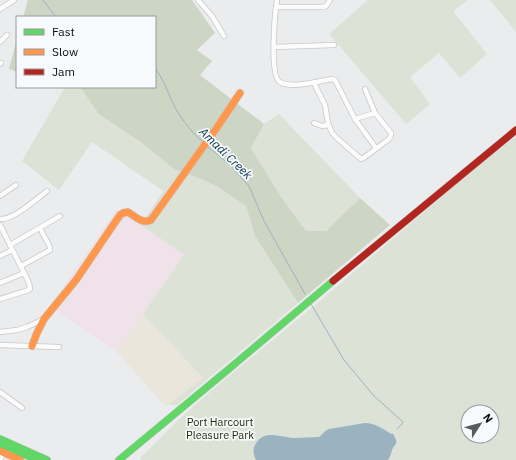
<svg xmlns="http://www.w3.org/2000/svg" width="516" height="460" viewBox="0 0 516 460" font-family="'IBM Plex Sans',sans-serif">
  <style>
    .industrial { fill: #efe2e9 }
    .education { fill: #eae6db }
    .green { fill: #dde2d7; fill-rule: evenodd }
    .forest { fill: #cdd5c4 }
    .water { fill: #9bb3c1 }
    .lines { fill: none; stroke-linecap: round; stroke-linejoin: round }
    .stream { stroke: #9bb3c1; stroke-width: 1 }
    .street-casing { stroke: #c7c8ca; stroke-width: 6 }
    .fast-casing { stroke: #c7c8ca; stroke-width: 8 }
    .slow-casing { stroke: #c7c8ca; stroke-width: 8 }
    .jam-casing { stroke: #c7c8ca; stroke-width: 8 }
    .street { stroke: #fcfcfc; stroke-width: 4.5 }
    .fast { stroke: #63d668; stroke-width: 7 }
    .slow { stroke: #ff974d; stroke-width: 7 }
    .jam { stroke: #b3261e; stroke-width: 7 }
    .labels { text-anchor: middle; dominant-baseline: central; stroke-width: 3.5; stroke-linejoin: round; paint-order: stroke }
    .park-label { font-size: 11px; fill: #213100; stroke: #f7f9fc }
    .water-label { font-size: 12px; font-style: italic; fill: #05374c; stroke: #f7f9fc }
  </style>
  <rect width="100%" height="100%" fill="#ebecee"/>
  <polygon class="industrial" points="117,209 184,255 117,352 50,306"/>
  <polygon class="education" points="143,314 203,378 166,407 117,352"/>
  <g class="green">
    <polygon points="368,0 468,0 453,11 487,54 460,78 439,53 410,77 430,104 406,124 329,34"/>
    <polygon points="490,0 516,0 516,32"/>
    <polygon points="65,87 80,87 100,114 142,143 174,169 201,179 218,187 246,206 255,236 298,303 177,405 172,405 169,404 203,378 143,314 184,255 141,225 163,191 92,142 59,190 22,161"/>
    <polygon points="279,114 360,198 326,231 306,231 281,197 251,148 264,124"/>
    <path d="M516,136V460H140V458L180,418L217,386L315,305L471,172ZM468,412H492V436H468Z"/>
  </g>
  <g class="forest">
    <polygon points="28,0 192,0 215,33 197,50 212,61 200,75 264,124 251,148 281,197 306,231 326,231 360,198 390,225 298,303 255,236 246,206 218,187 201,179 174,169 142,143 99,114 80,87 155,87 155,17 23,17"/>
    <polygon points="17,39 17,72 9,69"/>
  </g>
  <path class="water" d="M365,423C375,423 382,428 391,434L392,433L394,435V436C399,443 395,444 392,450C391,454 390,457 388,460H256C253,454 252,448 257,442C265,430 281,437 293,438C301,438 310,437 319,437C323,434 324,431 329,429Z"/>
  <g class="lines">
    <g class="stream">
      <polyline points="43,0 56,17"/>
      <path d="M155,68C165,81 169,97 177,111C184,122 193,134 203,142"/>
      <polyline points="207,146 230,165 249,186 264,221 305,294"/>
      <polyline points="311,304 344,360 374,396 403,422 402,424 397,429"/>
    </g>
    <defs>
      <g id="street">
        <polyline points="198,0 212,16 224,36"/>
        <path d="M277,0C275,13 269,76 280,82C291,89 320,81 332,79L335,80L355,119L376,148"/>
        <polyline points="276,7 323,7 326,6 330,0"/>
        <polyline points="0,9 14,0"/>
        <polyline points="0,42 7,35"/>
        <polyline points="274,47 334,45"/>
        <polyline points="0,64 1,63"/>
        <polyline points="314,83 325,105 328,123 332,133 338,139 361,159 365,157 389,139 391,135 391,133 375,113 365,89"/>
        <polyline points="355,119 375,113"/>
        <polyline points="314,123 322,126 328,125"/>
        <polyline points="0,196 16,185"/>
        <path d="M0,219C14,220 36,199 47,191"/>
        <polyline points="0,225 29,283 30,289 29,290 0,299"/>
        <polyline points="10,245 60,216"/>
        <polyline points="0,256 12,250"/>
        <polyline points="21,266 50,250 50,247 40,228"/>
        <polyline points="0,283 24,273"/>
        <polyline points="0,332 17,330 27,327 44,319"/>
        <polyline points="0,345 59,347"/>
        <polyline points="0,392 22,408"/>
        <polyline points="0,460 2,456"/>
      </g>
      <g id="fast">
        <polyline points="0,439 47,460"/>
        <polyline points="0,444 17,452 39,460"/>
        <polyline points="119,460 230,368 333,281"/>
      </g>
      <g id="slow">
        <path d="M32,346L37,333L44,319L76,280L120,215L123,213L128,212C136,217 142,224 151,220L216,129L240,93"/>
        <polyline points="0,451 20,460"/>
      </g>
      <polyline id="jam" points="333,281 516,130"/>
    </defs>
    <use href="#street" class="street-casing"/>
    <use href="#fast" class="fast-casing"/>
    <use href="#slow" class="slow-casing"/>
    <use href="#jam" class="jam-casing"/>
    <use href="#street" class="street"/>
    <use href="#fast" class="fast"/>
    <use href="#slow" class="slow"/>
    <use href="#jam" class="jam"/>
  </g>
  <g class="labels">
    <g class="park-label">
      <text x="220" y="422">Port Harcourt<tspan x="220" dy="13">Pleasure Park</tspan></text>
    </g>
    <g class="water-label">
      <text transform="translate(226 153) rotate(44)">Amadi Creek</text>
    </g>
  </g>
  <rect x="16" y="16" width="140" height="72" fill="#f7f9fc" stroke="#999a9c"/>
  <rect x="24" y="29" width="20" height="6" fill="#63d668" stroke="#999a9c"/>
  <text x="52" y="36" font-size="12" fill="#0b0c0d">Fast</text>
  <rect x="24" y="49" width="20" height="6" fill="#ff974d" stroke="#999a9c"/>
  <text x="52" y="56" font-size="12" fill="#0b0c0d">Slow</text>
  <rect x="24" y="69" width="20" height="6" fill="#b3261e" stroke="#999a9c"/>
  <text x="52" y="76" font-size="12" fill="#0b0c0d">Jam</text>
  <g transform="translate(480 424) rotate(54)"><circle r="19" fill="#f7f9fc" stroke="#999a9c"/>
  <path d="M0-3L7 15L0 10L-7 15Z" fill="#595a5c"/>
  <text y="-6" font-size="11" font-weight="bold" text-anchor="middle" fill="#0b0c0d">N</text>
  </g>
</svg>
